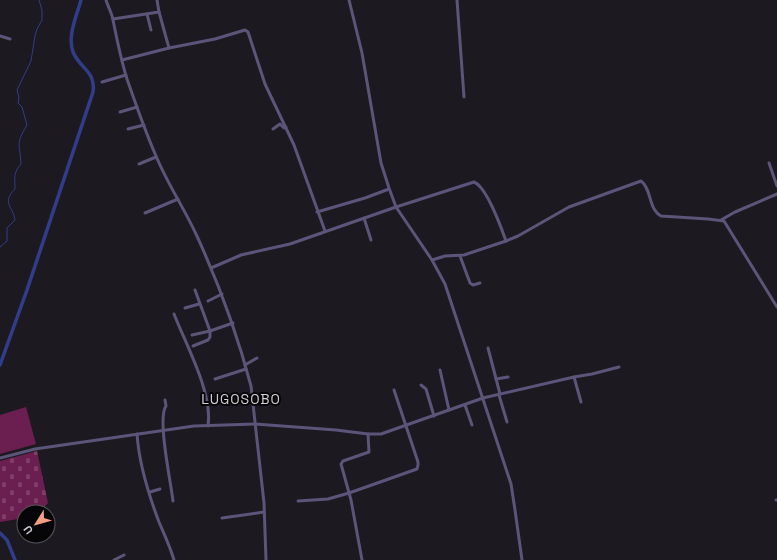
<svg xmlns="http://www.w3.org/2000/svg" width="777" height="560" viewBox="0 0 777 560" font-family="'Space Grotesk',sans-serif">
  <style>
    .cemetery { fill: url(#cemetery-stones) }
    .park { fill: #6b1e50 }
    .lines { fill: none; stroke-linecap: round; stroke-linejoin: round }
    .stream { stroke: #303d8a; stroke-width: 1 }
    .canal { stroke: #303d8a; stroke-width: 3.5 }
    .minor { stroke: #5a5579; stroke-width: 3 }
    .labels { text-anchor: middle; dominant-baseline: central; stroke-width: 4; stroke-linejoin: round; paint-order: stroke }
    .quarter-label { font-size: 14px; letter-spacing: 1px; fill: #d3d0d5; stroke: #060508 }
  </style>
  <defs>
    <pattern id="cemetery-stones" width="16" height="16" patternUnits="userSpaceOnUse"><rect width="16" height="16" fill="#6b1e50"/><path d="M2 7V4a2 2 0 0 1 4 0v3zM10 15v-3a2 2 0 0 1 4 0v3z" fill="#7f3e68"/></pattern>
  </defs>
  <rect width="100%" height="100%" fill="#1d1920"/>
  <polygon class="cemetery" points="37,451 48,503 40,512 24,512 24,518 0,522 0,461"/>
  <polygon class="park" points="26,407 36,444 0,454 0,415"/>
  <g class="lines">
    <path class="stream" d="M0,247L7,241V228L15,220C13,206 1,203 15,189C15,177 13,173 21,164C20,143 15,145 27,125L22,107L18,103L19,97L17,90L31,61L35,36L37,29L42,20V10L39,0"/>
    <g class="canal">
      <path d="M0,365L27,290L93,92C96,71 80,69 73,52C67,36 77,15 81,0"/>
      <polyline points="0,533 7,540 15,560"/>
    </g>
    <g class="minor">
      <path d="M106,0C108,7 112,13 113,20C117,40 121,60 127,79C136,105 145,131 156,156C167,183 184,208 196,234C219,284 237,333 251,386L264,503L266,560"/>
      <polyline points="157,0 159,12 169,48"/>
      <path d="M349,0L362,53L381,163L389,188L396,207L474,182C487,187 501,227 506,241"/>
      <polyline points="457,0 464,97"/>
      <polyline points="147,14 151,30"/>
      <polyline points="113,19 159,12"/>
      <polyline points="0,36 10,39"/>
      <polyline points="122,60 169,48 215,39 245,30 248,32 265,84 294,145 325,231"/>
      <polyline points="102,82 126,75"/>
      <polyline points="120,112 137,107"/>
      <polyline points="128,129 144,125"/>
      <polyline points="273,129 280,124 284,128 286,127"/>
      <polyline points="769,163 777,186"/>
      <polyline points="139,164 156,157"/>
      <polyline points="317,212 365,198 389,189"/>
      <polyline points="145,213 178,199"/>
      <polyline points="364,218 371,240"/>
      <polyline points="721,220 735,212 777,194"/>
      <polyline points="460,256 470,283 473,285 480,283"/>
      <polyline points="432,260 445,284 511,484 515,510 522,560"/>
      <path d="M211,268L241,255L290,244L396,207L432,260L445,256L464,255L506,241L518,236L569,207L641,181C652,189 648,209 661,216L708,219L724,221L777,307"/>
      <polyline points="195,290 210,331 233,323"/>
      <polyline points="208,301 222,294"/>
      <polyline points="185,308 199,304"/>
      <path d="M174,314C186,345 213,393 208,426"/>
      <polyline points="192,335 210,331 210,337 208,340 193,346"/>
      <polyline points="488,348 500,394"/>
      <polyline points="245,365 257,358"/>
      <polyline points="440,370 449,410"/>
      <polyline points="574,377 592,374 619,367"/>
      <polyline points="215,379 246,369"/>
      <polyline points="496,379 508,377"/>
      <polyline points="421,385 426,389 434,416"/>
      <polyline points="499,395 507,422"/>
      <path d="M165,400L166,406C157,418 171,483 173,501"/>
      <polyline points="465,405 472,425"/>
      <path d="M137,434C139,464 148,493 159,522C164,534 170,546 174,560"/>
      <polyline points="0,458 35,449 194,426 255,424 336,430 368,434 381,434 483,398 574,377 581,402"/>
      <polyline points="150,492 160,489"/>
      <polyline points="776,500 777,500"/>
      <polyline points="298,501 328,499 349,493 417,469 418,465 418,462 394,390"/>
      <polyline points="222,518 264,512"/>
      <polyline points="114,560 124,555"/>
      <polyline points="362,560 351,500 341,464 343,461 369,452 368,434"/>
    </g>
  </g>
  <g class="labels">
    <g class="quarter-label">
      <text x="241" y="399">LUGOSOBO</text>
    </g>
  </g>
  <g transform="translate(36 524) rotate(233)"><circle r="19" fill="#060508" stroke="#58565a"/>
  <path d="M0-3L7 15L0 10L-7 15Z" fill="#f39f83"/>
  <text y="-6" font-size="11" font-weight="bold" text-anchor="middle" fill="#d3d0d5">U</text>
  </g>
</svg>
